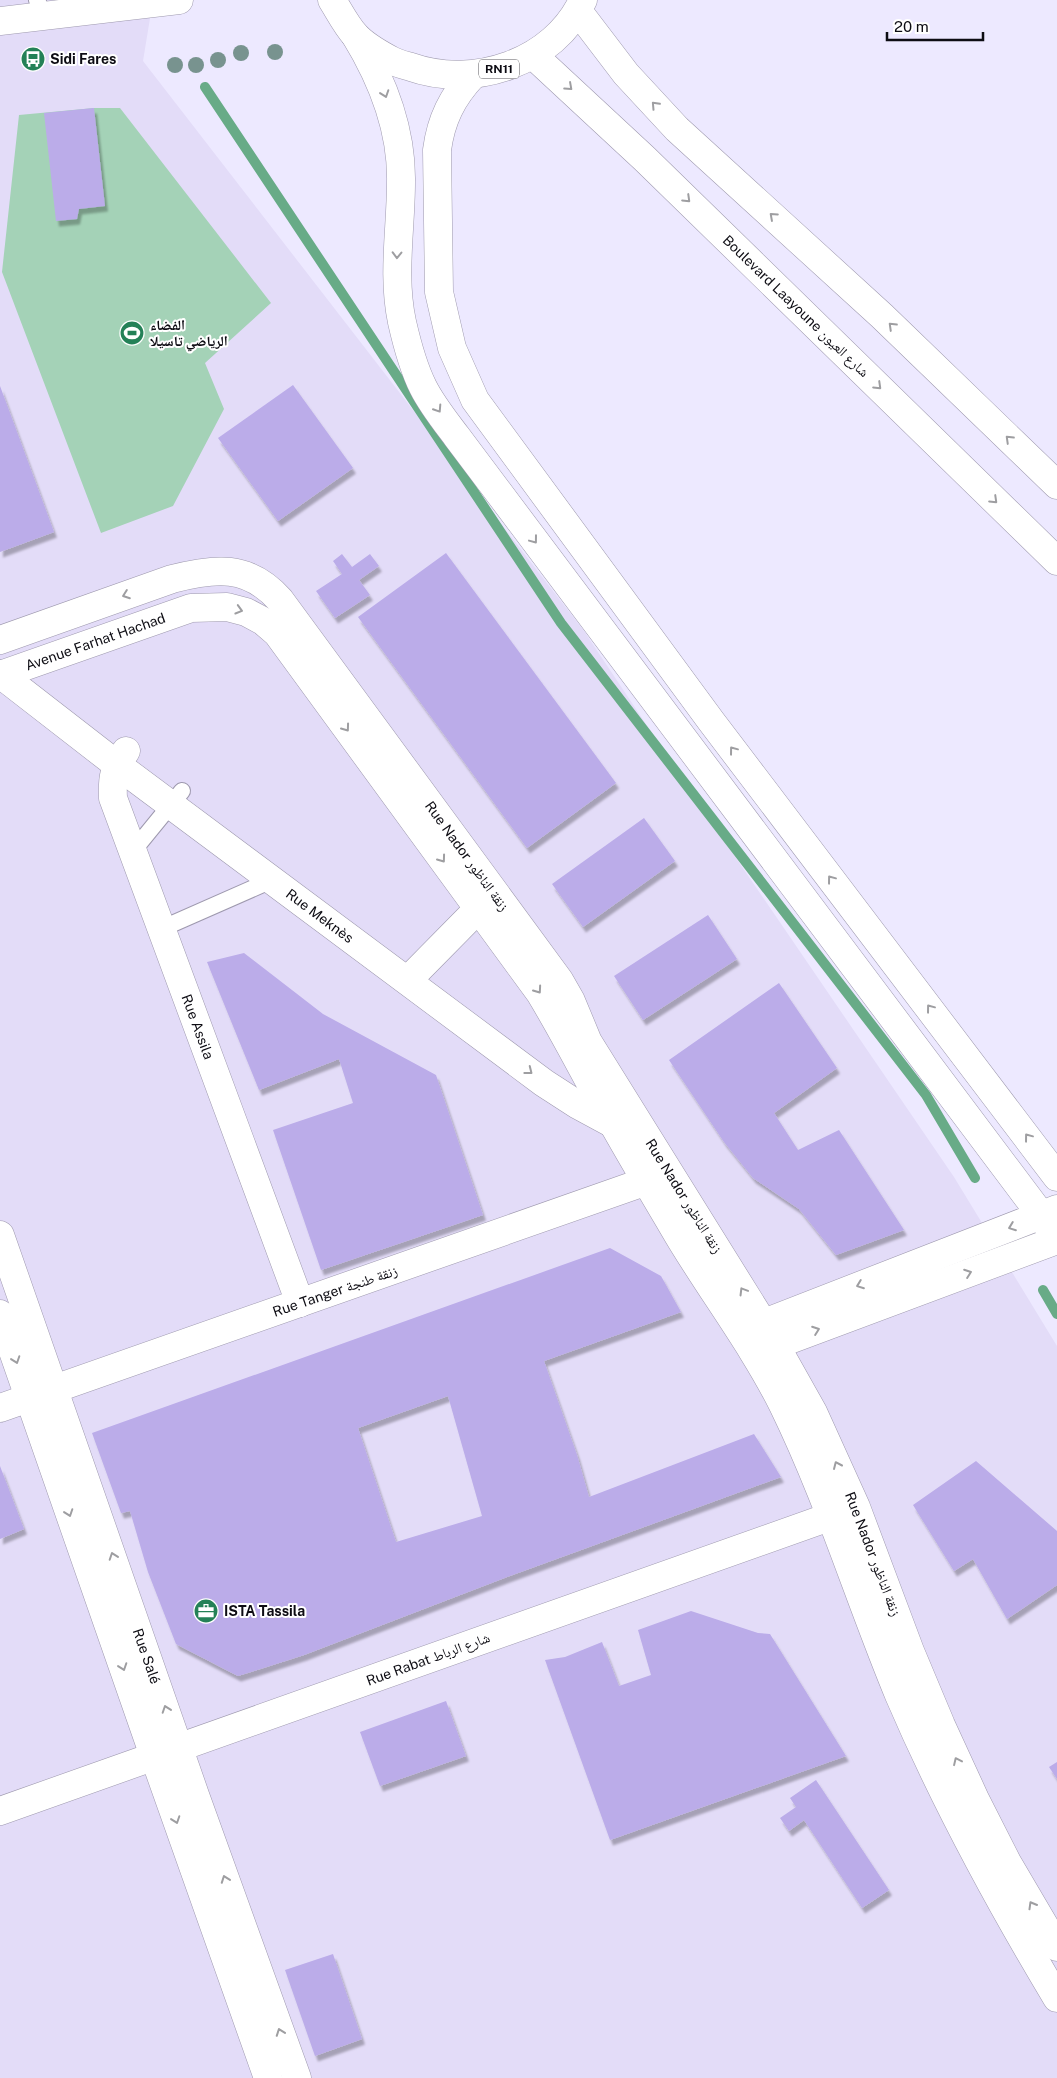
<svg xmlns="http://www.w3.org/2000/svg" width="1057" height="2078" viewBox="0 0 1057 2078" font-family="'Public Sans','Noto Naskh Arabic',sans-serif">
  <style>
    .built { fill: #e3dcf8 }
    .green { fill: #a4d2b7 }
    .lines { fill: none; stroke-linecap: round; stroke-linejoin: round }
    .stream { stroke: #68ab87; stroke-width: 10 }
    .building { fill: #bbace9; fill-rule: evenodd; filter: url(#shadow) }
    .service-casing { stroke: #9e99ae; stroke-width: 18 }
    .minor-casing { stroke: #9e99ae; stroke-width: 29 }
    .tertiary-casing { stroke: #9e99ae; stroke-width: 29 }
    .primary-casing { stroke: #9e99ae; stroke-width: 29 }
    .service { stroke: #fff; stroke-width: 16 }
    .minor { stroke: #fff; stroke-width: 28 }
    .tertiary { stroke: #fff; stroke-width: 28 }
    .primary { stroke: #fff; stroke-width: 28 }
    .tree { fill: #78938f }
    .oneway { stroke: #9e9ea1 }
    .labels { text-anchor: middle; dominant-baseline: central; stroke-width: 4; stroke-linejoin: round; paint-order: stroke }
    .shield { fill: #fff; stroke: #56555a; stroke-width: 1 }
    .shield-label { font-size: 12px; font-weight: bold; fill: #0d0c13 }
    .poi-label { font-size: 14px; font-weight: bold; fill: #0d0c13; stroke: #fff; text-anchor: start }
    .street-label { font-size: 14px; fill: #0d0c13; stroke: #fff }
  </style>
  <defs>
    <filter id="shadow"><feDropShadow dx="3" dy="5.5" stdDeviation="1" flood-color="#0004"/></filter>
  </defs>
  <rect width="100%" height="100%" fill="#ede9ff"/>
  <polygon class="built" points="0,0 153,0 143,61 584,631 710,820 954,1177 1057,1346 1057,2078 0,2078"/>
  <polygon class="green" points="94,108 120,108 271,303 205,363 224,409 173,506 101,533 2,272 19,115"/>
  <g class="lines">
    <g class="stream">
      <polyline points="205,87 561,623 926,1095 975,1178"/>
      <polyline points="1043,1290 1057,1314"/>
    </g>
  </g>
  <g class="building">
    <polygon points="94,108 105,206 79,209 77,219 56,221 44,113"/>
    <polygon points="293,385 353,468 278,521 218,438"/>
    <polygon points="0,386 54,532 0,552"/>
    <polygon points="446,553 616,783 527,848 358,617"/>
    <polygon points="342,554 352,567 370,554 379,566 359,580 370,595 335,618 316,591 342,574 333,561"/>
    <polygon points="644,818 675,861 583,927 552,884"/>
    <polygon points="708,915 737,959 643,1020 614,976"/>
    <polygon points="244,953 323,1014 436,1075 483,1215 321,1270 273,1130 353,1103 339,1059 259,1090 207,962"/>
    <polygon points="779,983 837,1068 774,1113 798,1150 839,1130 904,1230 836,1255 799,1209 753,1178 724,1142 669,1060"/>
    <path d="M610,1248L661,1276L681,1312L544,1361L577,1455L589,1497L754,1434L781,1477L507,1577L304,1655L238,1676L176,1644L148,1572L130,1511L121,1513L92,1433ZM448,1396L482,1516L396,1542L358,1428Z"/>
    <polygon points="976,1461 1057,1531 1057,1585 1007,1619 973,1559 954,1571 913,1505"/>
    <polygon points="0,1466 24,1529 0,1539"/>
    <polygon points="691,1611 758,1633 770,1634 846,1756 610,1840 545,1660 565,1657 602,1642 619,1686 651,1675 638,1630"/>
    <polygon points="446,1701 466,1756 380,1786 360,1732"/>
    <polygon points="1057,1762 1057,1779 1049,1767"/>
    <polygon points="816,1780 889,1890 862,1908 804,1820 789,1831 780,1818 796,1807 790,1798"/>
    <polygon points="333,1954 362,2039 315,2056 285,1970"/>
  </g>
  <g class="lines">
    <defs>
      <g id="service">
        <polyline points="37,0 44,16"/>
        <polyline points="133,851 182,791"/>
        <polyline points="163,928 272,880"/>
      </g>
      <g id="minor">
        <path d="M355,35C382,79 402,129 401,182C401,229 392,275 402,322C407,344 413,367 423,387C432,405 445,421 457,437L1035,1207L1057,1239"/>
        <path d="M473,75C452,97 441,120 437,150L439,292L452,348L475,400L711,721L1057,1177"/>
        <path d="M0,640L172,579C215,568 248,564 280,600L559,980L571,1001L588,1042L763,1323L813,1412L856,1507L910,1651L941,1725L975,1799L1007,1862L1057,1947"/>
        <path id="s1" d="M0,674L116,764L544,1083L578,1105L615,1125"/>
        <path id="s2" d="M0,675L191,608L227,607L246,612L263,621L277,633L540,993C557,1021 572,1049 587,1077C616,1131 647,1183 678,1235C712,1292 753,1345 783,1405C829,1499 859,1599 899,1695C944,1800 998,1900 1057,1998"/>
        <path id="s3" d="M126,751C114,768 112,777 113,798L300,1303"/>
        <polyline points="408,980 478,909"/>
        <path id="s4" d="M0,1235L195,1795L297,2078"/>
        <polyline points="0,1314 154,1756 268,2078"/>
        <polyline points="746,1330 1057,1209"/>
        <polyline points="760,1351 1057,1240"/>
        <polyline points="0,1408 664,1175"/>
        <polyline points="0,1811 849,1510"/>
      </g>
      <g id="tertiary">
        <polyline points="578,11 626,74 677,129 882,316 1057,485"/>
        <polyline points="533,55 645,159 1057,561"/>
      </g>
      <g id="primary">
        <path d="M332,0C339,11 346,25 355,35C363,44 378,53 389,59C395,63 404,65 411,67C473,89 554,63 583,0"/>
        <polyline points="0,21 179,0"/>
      </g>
    </defs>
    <use href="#service" class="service-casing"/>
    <use href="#minor" class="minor-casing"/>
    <use href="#tertiary" class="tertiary-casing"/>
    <use href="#primary" class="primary-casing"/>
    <use href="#service" class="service"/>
    <use href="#minor" class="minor"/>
    <use href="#tertiary" class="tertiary"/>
    <use href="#primary" class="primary"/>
  </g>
  <g class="tree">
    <circle cx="275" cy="52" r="8"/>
    <circle cx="241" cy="53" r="8"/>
    <circle cx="218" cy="60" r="8"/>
    <circle cx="175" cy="65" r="8"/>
    <circle cx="196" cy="65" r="8"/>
  </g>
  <defs><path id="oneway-chevron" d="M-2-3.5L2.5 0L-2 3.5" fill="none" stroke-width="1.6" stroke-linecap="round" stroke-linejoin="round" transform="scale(1.25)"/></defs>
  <g class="oneway">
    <use href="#oneway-chevron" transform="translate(569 87) rotate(42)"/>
    <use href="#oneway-chevron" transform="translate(385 94) rotate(71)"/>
    <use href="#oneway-chevron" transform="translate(655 105) rotate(-133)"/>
    <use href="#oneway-chevron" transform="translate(687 199) rotate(44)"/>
    <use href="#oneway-chevron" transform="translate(773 216) rotate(-138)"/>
    <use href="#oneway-chevron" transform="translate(397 255) rotate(91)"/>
    <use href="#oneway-chevron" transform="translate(892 326) rotate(-136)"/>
    <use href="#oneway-chevron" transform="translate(878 386) rotate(44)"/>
    <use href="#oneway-chevron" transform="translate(438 409) rotate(57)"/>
    <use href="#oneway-chevron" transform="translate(1009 439) rotate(-136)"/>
    <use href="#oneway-chevron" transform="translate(994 500) rotate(44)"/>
    <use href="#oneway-chevron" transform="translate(534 540) rotate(53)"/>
    <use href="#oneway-chevron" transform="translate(126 595) rotate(160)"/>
    <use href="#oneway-chevron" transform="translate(239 610) rotate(16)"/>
    <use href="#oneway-chevron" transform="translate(346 728) rotate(54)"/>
    <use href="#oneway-chevron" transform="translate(733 750) rotate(-127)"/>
    <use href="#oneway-chevron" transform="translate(442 859) rotate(54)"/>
    <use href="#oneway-chevron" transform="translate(831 879) rotate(-127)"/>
    <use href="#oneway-chevron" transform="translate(538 990) rotate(55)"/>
    <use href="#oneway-chevron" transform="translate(930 1008) rotate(-127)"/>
    <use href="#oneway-chevron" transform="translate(529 1071) rotate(38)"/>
    <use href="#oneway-chevron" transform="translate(1028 1137) rotate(-127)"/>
    <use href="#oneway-chevron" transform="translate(1012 1227) rotate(159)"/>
    <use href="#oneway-chevron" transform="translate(968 1273) rotate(-20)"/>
    <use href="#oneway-chevron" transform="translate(860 1285) rotate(159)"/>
    <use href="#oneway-chevron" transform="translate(743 1291) rotate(-121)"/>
    <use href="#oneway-chevron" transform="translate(816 1330) rotate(-20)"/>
    <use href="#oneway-chevron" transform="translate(16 1360) rotate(71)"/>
    <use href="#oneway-chevron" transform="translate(837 1465) rotate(-114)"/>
    <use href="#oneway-chevron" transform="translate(69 1513) rotate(71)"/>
    <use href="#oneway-chevron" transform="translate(113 1556) rotate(-109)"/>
    <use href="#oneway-chevron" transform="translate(123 1667) rotate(71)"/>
    <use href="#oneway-chevron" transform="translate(166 1709) rotate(-109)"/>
    <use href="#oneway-chevron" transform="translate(957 1761) rotate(-115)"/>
    <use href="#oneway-chevron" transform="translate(176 1820) rotate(71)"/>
    <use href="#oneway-chevron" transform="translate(225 1879) rotate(-110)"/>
    <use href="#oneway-chevron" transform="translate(1032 1905) rotate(-120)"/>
    <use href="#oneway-chevron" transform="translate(280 2032) rotate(-110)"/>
  </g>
  <defs>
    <symbol id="bus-disc" viewBox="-11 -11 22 22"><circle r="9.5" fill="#248157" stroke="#fff"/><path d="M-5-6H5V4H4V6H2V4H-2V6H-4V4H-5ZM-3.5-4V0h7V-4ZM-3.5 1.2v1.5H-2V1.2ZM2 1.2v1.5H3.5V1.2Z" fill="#fff"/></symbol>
    <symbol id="stadium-disc" viewBox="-11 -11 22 22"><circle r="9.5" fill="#248157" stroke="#fff"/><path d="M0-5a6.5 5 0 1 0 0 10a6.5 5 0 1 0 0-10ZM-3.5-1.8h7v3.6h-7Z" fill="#fff"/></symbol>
    <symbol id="office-disc" viewBox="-11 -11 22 22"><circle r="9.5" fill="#248157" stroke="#fff"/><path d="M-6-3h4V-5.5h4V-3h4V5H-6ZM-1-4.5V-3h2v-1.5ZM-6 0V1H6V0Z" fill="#fff"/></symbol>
  </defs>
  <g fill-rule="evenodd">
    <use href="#bus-disc" x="19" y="45" width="28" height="28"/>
    <use href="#stadium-disc" x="118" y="319" width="28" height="28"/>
    <use href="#office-disc" x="192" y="1597" width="28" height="28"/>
  </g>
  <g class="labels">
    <rect class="shield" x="479" y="59.5" width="40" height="19" rx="4"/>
    <g class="shield-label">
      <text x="499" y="69">RN11</text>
    </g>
    <g class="poi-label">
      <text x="50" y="59">Sidi Fares</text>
      <text x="150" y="325">الفضاء<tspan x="150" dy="16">الرياضي تاسيلا</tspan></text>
      <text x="224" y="1611">ISTA Tassila</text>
    </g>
    <g class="street-label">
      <text transform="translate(796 306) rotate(44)">Boulevard Laayoune شارع العيون</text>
      <text stroke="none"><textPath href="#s2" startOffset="101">Avenue Farhat Hachad</textPath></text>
      <text transform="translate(467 856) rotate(54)">Rue Nador زنقة الناظور</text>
      <text stroke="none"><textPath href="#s1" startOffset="401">Rue Meknès</textPath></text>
      <text stroke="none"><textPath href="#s3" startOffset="294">Rue Assila</textPath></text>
      <text transform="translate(684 1196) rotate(58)">Rue Nador زنقة الناظور</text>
      <text transform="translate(335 1291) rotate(-19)">Rue Tanger زنقة طنجة</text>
      <text transform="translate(873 1554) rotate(69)">Rue Nador زنقة الناظور</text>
      <text stroke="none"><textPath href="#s4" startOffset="446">Rue Salé</textPath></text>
      <text transform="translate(428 1659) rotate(-20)">Rue Rabat شارع الرباط</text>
    </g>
  </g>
  <path d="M887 32v8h96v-8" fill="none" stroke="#0d0c13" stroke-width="2.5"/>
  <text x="894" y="32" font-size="15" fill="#0d0c13" stroke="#ffffff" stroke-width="4" paint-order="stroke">20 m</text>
</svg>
